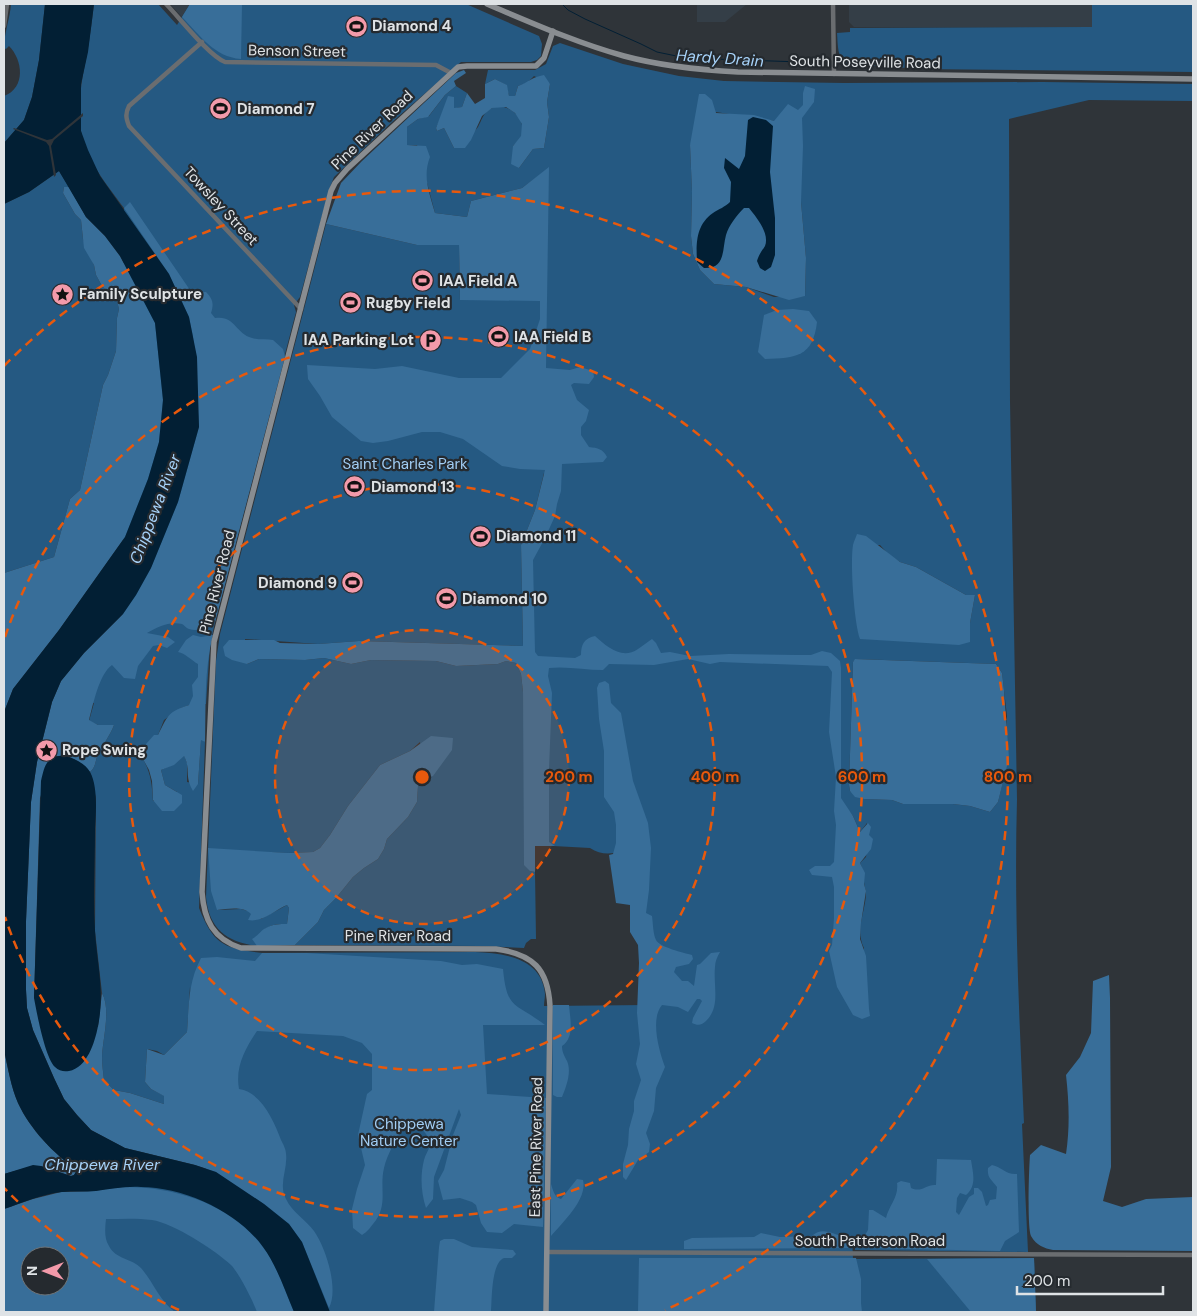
<svg xmlns="http://www.w3.org/2000/svg" width="1197" height="1316" viewBox="0 0 1197 1316" font-family="'DM Sans',sans-serif">
  <style>
    .built { fill: #343e47 }
    .green { fill: #255982; fill-rule: evenodd }
    .forest { fill: #386e99; fill-rule: evenodd }
    .water { fill: #021f34 }
    .pier { fill: #2f3439 }
    .lines { fill: none; stroke-linecap: round; stroke-linejoin: round }
    .stream { stroke: #021f34; stroke-width: 1 }
    .street { stroke: #6a6d70; stroke-width: 4.5 }
    .secondary { stroke: #898d91; stroke-width: 5.5 }
    .ring { fill: none; stroke: #e8590c; stroke-width: 2.5; stroke-dasharray: 9 6 }
    .labels { text-anchor: middle; dominant-baseline: central; stroke-width: 4.5; stroke-linejoin: round; paint-order: stroke }
    .poi-label { font-size: 15px; font-weight: bold; fill: #dfe3e6; stroke: #252a2f; text-anchor: start }
    .street-label { font-size: 15px; fill: #dfe3e6; stroke: #252a2f }
    .park-label { font-size: 15px; fill: #a1cdf4; stroke: #252a2f }
    .water-label { font-size: 16px; font-style: italic; fill: #a6d2f9; stroke: #252a2f }
    .centre { fill: #e8590c; stroke: #252a2f; stroke-width: 2.5 }
    .ring-label { font-size: 15px; text-anchor: middle; font-weight: bold; fill: #e8590c; stroke: #252a2f; stroke-width: 4.5; stroke-linejoin: round; paint-order: stroke }
  </style>
  <rect width="100%" height="100%" fill="#2f3439"/>
  <g class="built">
    <polygon points="170,4 190,4 182,17"/>
    <polygon points="697,4 747,4 725,22 697,22"/>
    <polygon points="849,4 1092,4 1092,27 854,27 849,22"/>
  </g>
  <g class="green">
    <path d="M11,4H45L39,60L32,97L24,120L4,143V96C26,88 23,60 9,46L6,49L4,48C4,33 10,19 11,4Z"/>
    <path d="M94,4H158L177,25L190,4H466L539,36L542,44L541,56L537,60L531,62H461L391,123L334,177L329,190L300,297L294,305L296,312L215,622L210,645L206,704L189,705L181,708L164,720L158,735L143,759C151,773 152,785 153,801L177,792L165,785L161,770L174,764L184,755L187,763V782L198,784L201,739L205,742L199,908C214,945 223,948 262,953L475,952C503,953 542,958 545,994C545,998 544,1002 544,1006L647,1005L632,849C617,853 603,857 590,848L535,845L527,552L545,480L544,473L535,510L521,545L523,646L359,641L318,644L245,639L247,664L259,659L305,660L324,658L351,664L371,660L436,661L456,666L498,664L506,661L516,663L521,674L523,692L530,871L535,872L536,939H531L526,943L524,948L482,946L295,945L318,922L324,910L336,898L353,877L364,868L378,859L384,849L387,839L408,817L417,802L418,786L426,779L420,742L410,751L380,765L348,806L330,835L320,848L313,852L288,853L254,852L217,910L241,909L248,911L261,919L287,905L289,908L287,924C270,923 260,928 257,946C227,942 209,929 206,897L216,661L220,634L326,224L417,245H459L460,300L549,168L522,188L471,201L467,217L435,213L426,179V168L417,145H406L407,127L418,119L429,116L445,95L456,86L467,93L462,107C446,109 442,115 436,128L437,131L444,128L454,148C461,142 472,135 478,127C482,120 483,112 492,108C508,101 529,120 521,137C519,140 515,144 513,146L519,168L533,149L544,148L549,117L547,102L550,84L534,76L527,83L518,86L515,96H509L506,85L495,79L485,84L488,70H535L546,64L553,46L560,43L623,64L679,76L724,81L844,83L1042,82L1193,84V101L1089,100L1009,119L1010,401L1017,799C1014,907 1019,1015 1024,1123L1022,1124L1028,1252L855,1250V1236H852L853,1259L1034,1258L1036,1312H4V1209L206,1169L190,987L187,1032L164,1055L157,1051L147,1049L145,1082L151,1089L165,1096L164,1104L130,1093L114,1090L104,1080C103,1072 102,1064 102,1056C103,1038 111,1009 102,993L95,931L96,798L90,772C96,767 95,761 98,754C103,744 110,736 114,725H98L89,721L94,703L52,702L123,614L124,208C107,185 86,160 81,131C77,104 82,79 87,54C90,37 92,20 94,4ZM716,112L774,121L801,178V202L806,258L805,296L774,297L746,287L714,284L700,270L693,254L691,236L692,192L690,145ZM853,545H880L889,555L900,562L916,567L966,595H975L970,623V641ZM856,659L996,664L1002,673L1007,716L1005,773L998,802L990,812L970,806L953,804H903L892,800L864,799L850,791L849,785L853,662ZM845,806L853,816L860,832L867,823L869,835L866,857L860,863C864,871 863,874 864,882C864,886 866,889 866,894C865,913 855,930 864,948L848,1007ZM30,1256H60V1286H30Z"/>
    <path d="M1092,4H1193V72L917,69L885,66H848C837,59 838,45 837,33L850,32V28L1092,27Z"/>
    <polygon points="59,171 69,187 64,187 63,193 75,214 81,220 83,239 94,265 96,275 102,286 117,301 119,309 117,318 116,351 108,375 103,385 80,490 70,499 54,557 4,573 4,204 29,192"/>
  </g>
  <g class="forest">
    <path d="M190,4H242L241,59C214,57 200,35 182,17Z"/>
    <path d="M464,70L466,73L454,81L456,86L445,95L428,117L418,119L407,127V145L426,146L430,157C422,177 430,194 435,213L467,217L471,201L522,188L549,167L546,368L570,370L580,367L593,371L594,377L589,384L574,383L571,385L577,400L589,410L586,421L581,427V435L589,447C598,448 603,449 607,457L603,462L562,464L561,491L557,504L555,516L545,538L533,560L535,652L538,656L575,658L581,655C581,645 584,638 595,636C607,647 622,660 638,649C643,646 647,642 652,639L656,643L661,653L670,652L690,656L729,654L797,655H811L822,651L831,653L840,661L841,668V798L853,816L860,832L868,823L871,827L869,835L873,839L871,849L860,863L865,873L864,884L866,891L861,923L860,939L866,956L869,1009L870,1016L862,1019L853,1015L837,987L829,951L832,945L834,918V887L832,877L812,875L809,870L815,866H830L834,862L836,825L834,811L836,777L829,732L832,672L828,666L720,662L710,664L688,659L654,665L609,664L603,670C585,670 567,666 549,668L548,676L552,693L549,770V842L555,846H535V872L530,871L524,865L523,692L521,674L516,663L506,661L498,664L456,666L436,661L371,660L351,664L324,658L305,660L259,659L247,664L232,660L225,656L223,647L229,640H274L280,643L318,644L359,641L523,646L521,545L535,510L545,470L520,469L502,466L463,439L440,432H422L388,441L373,443L361,441L332,417L320,396L308,379L307,365L375,369L402,366L459,378H501L530,349L540,319V301L460,300L459,245H417L326,224L341,183L362,161L456,73Z"/>
    <path d="M544,75L550,84L547,102L549,117L544,148L533,149L519,168L511,164L513,146L521,136L522,124L515,113L506,107L492,108L482,116L471,140L465,148H454L444,128L437,131L436,128L448,96L454,97V108L462,107L467,93L475,104L485,98V84L495,79L507,85L509,96H515L518,86C529,82 532,77 544,75Z"/>
    <polygon points="805,86 815,89 814,102 802,118 803,146 801,202 806,258 805,296 789,300 746,287 714,284 700,270 693,254 691,236 692,192 690,145 699,94 705,94 712,100 716,113 754,115 774,121 788,104 798,110 803,105 803,93"/>
    <polygon points="64,187 69,187 86,217 105,236 120,256 155,323 163,400 159,442 148,479 125,537 59,630 13,689 4,712 4,573 54,557 70,499 80,490 103,385 108,375 116,351 117,318 119,309 117,301 102,286 96,275 94,265 84,248 81,220 75,214 63,193"/>
    <path d="M130,202L192,293L206,292C213,299 214,304 211,313L215,318C235,315 235,333 252,338C258,340 267,339 273,340L283,349L285,357L215,622C207,627 199,632 189,629C186,628 184,625 182,624C170,621 157,627 147,633L168,637L175,642L167,648L159,645L153,646L138,666L135,679L124,678L112,665C99,674 93,705 89,720L98,725H114C110,736 103,744 98,754C95,761 96,767 90,772C79,760 70,755 54,756L40,798L34,998L98,1027L102,993C111,1009 103,1038 102,1056C102,1064 103,1072 104,1080L114,1090L130,1093L164,1104V1096L151,1089L145,1082L147,1049L164,1055L187,1032C189,1004 188,983 201,958L217,957L255,961L262,953H307L441,961L462,965L477,964L503,969C507,1011 515,1002 545,1025H483L487,1094L546,1098L543,1227L514,1224L502,1233L487,1232L481,1223L476,1205L472,1202L460,1198L443,1200L438,1181L444,1170L453,1135L461,1115L459,1109L434,1177L433,1199L426,1208C421,1193 420,1176 424,1160C425,1155 429,1150 430,1145C431,1137 422,1130 418,1124L405,1126C397,1136 387,1155 384,1168C379,1189 389,1205 373,1224C369,1229 367,1232 362,1235L353,1228L352,1209L357,1189L365,1165L358,1135L367,1094L372,1090V1054L362,1043L343,1036L257,1031C245,1049 235,1067 239,1089C261,1092 274,1121 281,1140C283,1144 286,1149 286,1154C288,1169 278,1184 286,1199C292,1212 306,1220 314,1231C326,1248 339,1289 329,1308L302,1242L289,1224L264,1204L216,1172L195,1165L125,1148L91,1130L77,1115L64,1099L54,1078L33,1030L27,1008L26,990V921L31,802L37,762L52,702L61,681L84,653L123,614L136,595L151,568L178,502L199,427L193,336L189,317L169,274L124,208Z"/>
    <path d="M793,309L809,311L817,322C813,357 796,358 765,359L758,352L764,315L777,310Z"/>
    <path d="M857,534L866,536L900,562L916,567L966,595H975L970,623V642L959,645L860,639C854,623 850,562 853,545C854,541 856,537 857,534Z"/>
    <path d="M193,635L201,637L213,635C204,669 206,707 205,742L201,740L198,784L193,791C184,776 191,769 184,756L174,765L161,770L165,785L182,795V803L174,811H162L153,800L152,781L149,770L143,759L146,744L154,735H158C168,716 167,712 189,705L193,696L192,685L198,677V664C191,660 185,653 178,652L186,640Z"/>
    <polygon points="855,659 996,664 1002,673 1004,690 1009,758 998,802 990,812 970,806 953,804 903,804 892,800 864,799 855,797 850,791 849,785 853,662"/>
    <path d="M605,681L609,684L611,703L621,713L633,781L648,823L651,848L649,890L646,913L652,916C653,923 653,934 656,940C659,947 684,953 692,955L693,959L689,964L676,967L674,972L682,981H688L694,986L697,965L700,964L711,953L720,952C717,957 715,962 715,967C713,985 721,1007 706,1021C702,1025 698,1026 692,1023L693,1018L702,1001L700,999H697L688,1012L678,1007L662,1005C650,1019 659,1051 665,1067L656,1088L654,1111L646,1133L650,1144L649,1152L638,1160L626,1180L623,1177V1164L628,1145L629,1129L634,1111V1101L641,1080L636,1064L640,1044L637,1013L639,963L638,945L630,932V905L616,903L609,855L613,854L616,843V825L614,812L604,797V751L599,719L597,688L599,683Z"/>
    <path d="M431,736L453,738L452,750L433,776L426,779L418,786L417,802L408,817L387,839L384,849L378,859L364,868L353,877L336,898L324,910L318,922L295,945L257,946L252,939C258,936 261,930 266,928C272,924 280,924 287,924L289,908L287,905C275,910 262,923 248,920L251,914C243,906 228,909 217,910L211,891L208,848L288,853L313,852L320,848L330,835L348,806L380,765L410,751Z"/>
    <path d="M1109,975L1110,998L1111,1167L1103,1201L1122,1207L1146,1199L1193,1197V1251L1053,1250C1044,1248 1037,1246 1031,1236C1027,1227 1029,1168 1030,1155L1041,1145L1066,1154C1070,1127 1069,1102 1066,1075L1080,1057L1091,1033L1093,981Z"/>
    <path d="M553,1005H569C570,1019 575,1037 562,1046C562,1052 564,1055 567,1061C572,1072 566,1087 562,1097H557L553,1095Z"/>
    <path d="M4,1050C8,1068 11,1087 18,1103C30,1129 54,1154 77,1170L74,1175L71,1176L41,1166H33L4,1174Z"/>
    <path d="M937,1159L971,1160C973,1173 977,1186 966,1195L960,1193L957,1198L956,1212L959,1215L969,1197L974,1194V1188H978L982,1192L986,1206L988,1205L990,1200L996,1199L997,1187C991,1179 987,1178 988,1168L992,1165C1002,1167 1006,1175 1017,1174L1019,1232L1005,1241L1000,1251L866,1248L684,1249V1241L692,1238L754,1237L761,1233L780,1237L812,1236C823,1226 832,1235 844,1236C851,1237 858,1236 865,1235L868,1230L869,1210H873L886,1218C889,1205 899,1197 897,1183L901,1181L910,1183L911,1188C922,1193 926,1184 936,1185Z"/>
    <path d="M577,1179L583,1180C588,1199 562,1223 551,1236V1184C553,1190 554,1197 561,1199Z"/>
    <path d="M121,1187C173,1186 230,1203 263,1247C277,1265 285,1291 294,1312H257C253,1301 239,1273 231,1265C215,1250 173,1223 152,1220C137,1218 121,1219 106,1219C105,1228 104,1239 109,1246C115,1259 133,1259 141,1268C154,1283 159,1300 175,1312H4V1209L33,1199L61,1192L94,1191ZM30,1256H60V1286H30Z"/>
    <path d="M444,1239H454L472,1247L513,1250L516,1254L512,1258C512,1258 505,1258 504,1258C491,1263 492,1300 491,1312H434L439,1247L440,1241Z"/>
    <polygon points="639,1258 856,1258 861,1279 861,1303 862,1312 638,1312"/>
    <polygon points="1034,1258 1036,1312 971,1312 927,1259"/>
  </g>
  <g class="water">
    <path d="M45,4H94L88,52L81,84V131L88,150L100,176L169,274L189,317L197,357L199,427L178,502L151,568L136,595L123,614L84,653L61,681L52,702L37,762L31,802L26,921V990L27,1008L33,1030L54,1078L64,1099L77,1115L91,1130L125,1148L195,1165L216,1172L264,1204L289,1224L302,1242L330,1312H294C285,1291 277,1266 263,1247C238,1212 184,1187 141,1187C126,1186 111,1189 96,1191C85,1192 73,1191 62,1192C42,1194 22,1203 4,1209V1174L33,1165L41,1166L71,1176L74,1175L77,1170C54,1154 30,1129 18,1103C11,1087 8,1068 4,1050V712L13,689L59,630L125,537L148,479L159,442L163,400L155,323L120,256L105,236L86,217L59,171L29,192L4,204V143L24,120L32,97L39,60Z"/>
    <path d="M753,117L766,120L773,126L770,172L775,218V255L771,267L765,271L760,268L757,261C759,254 762,251 765,246C770,233 756,217 749,208H744C737,215 729,225 726,235C722,249 726,269 704,268L697,262C696,243 696,225 713,213C719,209 725,207 730,202L731,182L724,168L725,158L739,169L745,156L748,120Z"/>
    <path d="M65,755C74,759 85,763 90,772C98,786 96,813 95,828C95,863 93,897 95,931C97,964 105,992 98,1026C95,1042 87,1068 69,1071C64,1072 59,1071 55,1067C45,1057 37,1014 34,998L41,781C45,764 46,757 65,755Z"/>
  </g>
  <polygon class="pier" points="83,113 83,116 54,140 51,146 56,175 54,177 49,146 46,142 13,129 14,128 47,140 52,139"/>
  <g class="lines">
    <polyline class="stream" points="562,4 568,10 585,19 641,44 657,52 686,58 800,62"/>
    <g class="street">
      <path d="M166,4C179,17 209,56 225,62L436,65L451,73"/>
      <polyline points="833,4 834,74"/>
      <polyline points="4,26 7,4"/>
      <path d="M202,42L129,106C125,114 126,118 129,126L301,309"/>
      <polyline points="547,1252 1193,1255"/>
    </g>
    <g class="secondary">
      <path d="M487,4C532,23 577,43 624,56C661,66 699,70 738,72L1193,79"/>
      <path d="M546,1312L550,1006C548,969 533,954 496,949L241,948C213,939 204,920 202,892L214,642L331,191L335,183L347,169L458,67L467,66H536L544,58L553,31"/>
    </g>
  </g>
  <circle cx="422" cy="777" r="147" fill="#e8590c" fill-opacity=".12"/>
  <g class="ring">
    <circle cx="422" cy="777" r="147"/>
    <circle cx="422" cy="777" r="293"/>
    <path d="M5 637A440 440 0 1 1 5 917"/>
    <path d="M179 1310A586 586 0 0 1 4 1188M4 366A586 586 0 1 1 665 1310"/>
  </g>
  <defs>
    <symbol id="stadium-disc" viewBox="-11 -11 22 22"><circle r="9.5" fill="#f39aaa" stroke="#252a2f"/><path d="M0-5a6.5 5 0 1 0 0 10a6.5 5 0 1 0 0-10ZM-3.5-1.8h7v3.6h-7Z" fill="#111"/></symbol>
    <symbol id="sight-disc" viewBox="-11 -11 22 22"><circle r="9.5" fill="#f39aaa" stroke="#252a2f"/><path d="M0-6L1.8-2.2L6-1.7L2.9 1.2L3.7 5.4L0 3.3L-3.7 5.4L-2.9 1.2L-6-1.7L-1.8-2.2Z" fill="#111"/></symbol>
    <symbol id="parking-disc" viewBox="-11 -11 22 22"><circle r="9.5" fill="#f39aaa" stroke="#252a2f"/><path d="M-3.5-5.5H1a3.5 3.5 0 0 1 0 7H-1V5.5H-3.5ZM-1-3.4V-.6H.8a1.4 1.4 0 0 0 0-2.8Z" fill="#111"/></symbol>
  </defs>
  <g fill-rule="evenodd">
    <use href="#stadium-disc" x="344" y="14" width="25" height="25"/>
    <use href="#stadium-disc" x="208" y="96" width="25" height="25"/>
    <use href="#stadium-disc" x="410" y="268" width="25" height="25"/>
    <use href="#sight-disc" x="50" y="282" width="25" height="25"/>
    <use href="#stadium-disc" x="338" y="290" width="25" height="25"/>
    <use href="#stadium-disc" x="486" y="324" width="25" height="25"/>
    <use href="#parking-disc" x="418" y="328" width="25" height="25"/>
    <use href="#stadium-disc" x="342" y="474" width="25" height="25"/>
    <use href="#stadium-disc" x="468" y="524" width="25" height="25"/>
    <use href="#stadium-disc" x="340" y="570" width="25" height="25"/>
    <use href="#stadium-disc" x="434" y="586" width="25" height="25"/>
    <use href="#sight-disc" x="34" y="738" width="25" height="25"/>
  </g>
  <g class="labels">
    <g class="poi-label">
      <text x="372" y="26">Diamond 4</text>
      <text x="237" y="109">Diamond 7</text>
      <text x="439" y="281">IAA Field A</text>
      <text x="79" y="294">Family Sculpture</text>
      <text x="366" y="303">Rugby Field</text>
      <text x="514" y="337">IAA Field B</text>
      <text x="414" y="340" text-anchor="end">IAA Parking Lot</text>
      <text x="371" y="487">Diamond 13</text>
      <text x="496" y="536">Diamond 11</text>
      <text x="337" y="583" text-anchor="end">Diamond 9</text>
      <text x="462" y="599">Diamond 10</text>
      <text x="62" y="750">Rope Swing</text>
    </g>
    <g class="street-label">
      <text transform="translate(297 51) rotate(1)">Benson Street</text>
      <text transform="translate(865 62) rotate(1)">South Poseyville Road</text>
      <text transform="translate(372 130) rotate(-44)">Pine River Road</text>
      <text transform="translate(221 206) rotate(47)">Towsley Street</text>
      <text transform="translate(217 582) rotate(-76)">Pine River Road</text>
      <text x="398" y="936">Pine River Road</text>
      <text transform="translate(536 1147) rotate(-89)">East Pine River Road</text>
      <text x="870" y="1241">South Patterson Road</text>
    </g>
    <g class="park-label">
      <text x="405" y="464">Saint Charles Park</text>
      <text x="409" y="1124">Chippewa<tspan x="409" dy="17">Nature Center</tspan></text>
    </g>
    <g class="water-label">
      <text transform="translate(720 58) rotate(4)">Hardy Drain</text>
      <text transform="translate(155 509) rotate(-69)">Chippewa River</text>
      <text x="102" y="1164">Chippewa River</text>
    </g>
  </g>
  <circle cx="422" cy="777" r="8" class="centre"/>
  <g class="ring-label">
    <text x="569" y="782">200 m</text>
    <text x="715" y="782">400 m</text>
    <text x="862" y="782">600 m</text>
    <text x="1008" y="782">800 m</text>
  </g>
  <rect width="1197" height="1316" fill="none" stroke="#dfe3e6" stroke-width="10"/>
  <g transform="translate(45 1271) rotate(270)"><circle r="24" fill="#252a2f" stroke="#6f7478"/>
  <path d="M0-4L9 19L0 12L-9 19Z" fill="#f39aaa"/>
  <text y="-8" font-size="14" font-weight="bold" text-anchor="middle" fill="#dfe3e6">N</text>
  </g>
  <path d="M1017 1286v8h146v-8" fill="none" stroke="#dfe3e6" stroke-width="2.5"/>
  <text x="1024" y="1286" font-size="15" fill="#dfe3e6" stroke="#252a2f" stroke-width="4" paint-order="stroke">200 m</text>
</svg>
